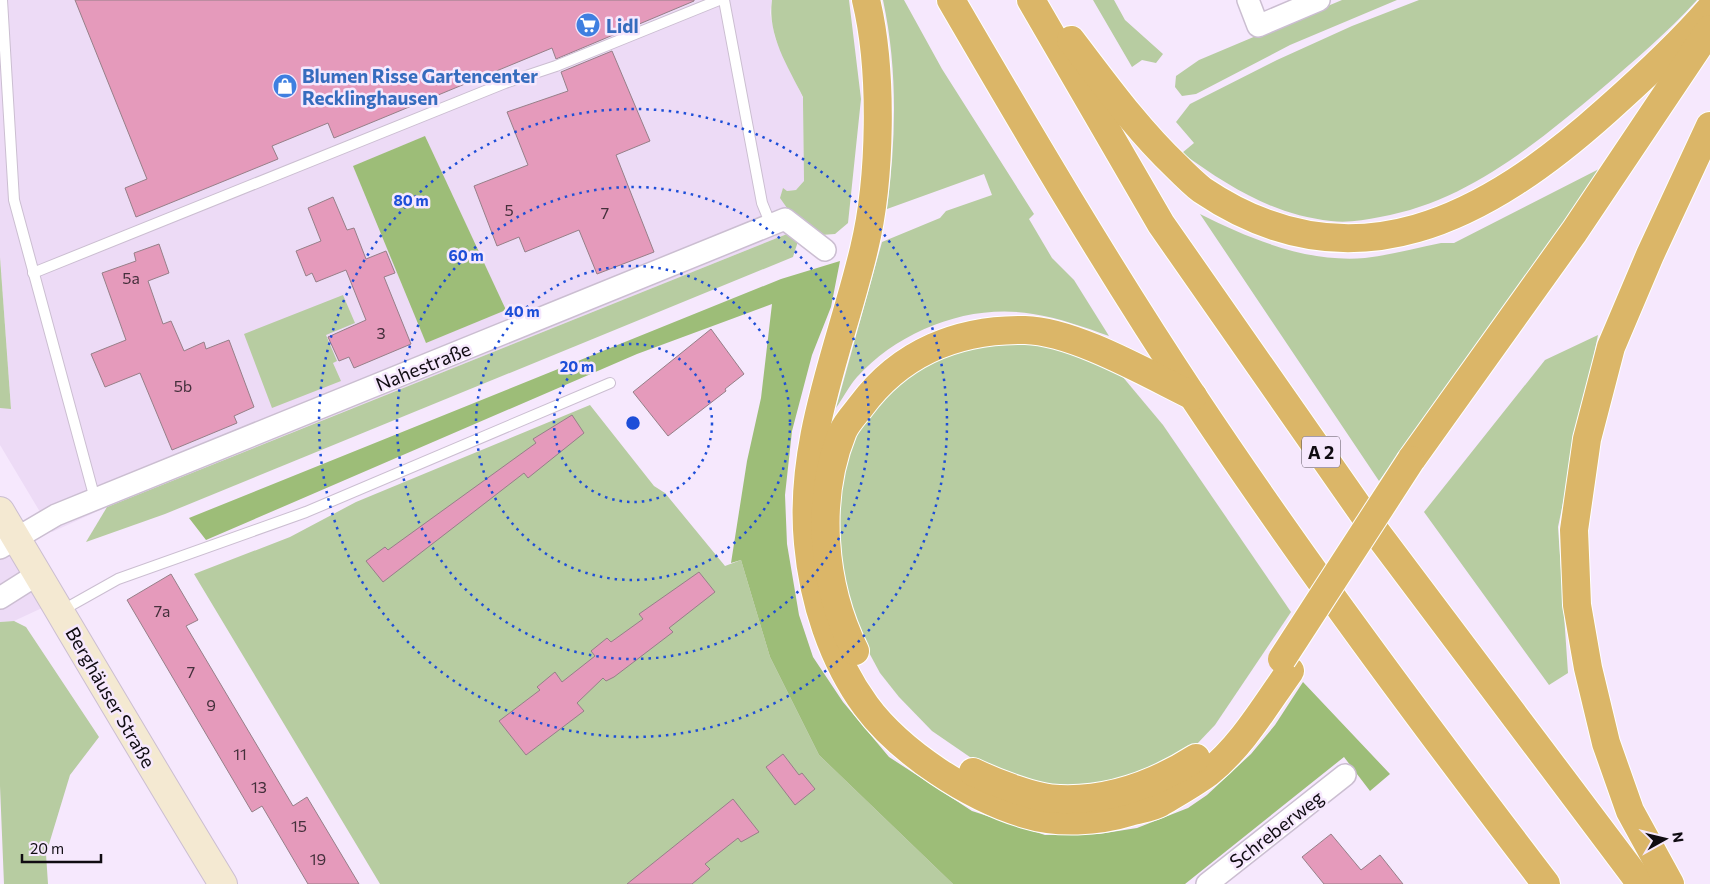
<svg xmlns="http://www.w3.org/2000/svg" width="1710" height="884" viewBox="0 0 1710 884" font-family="Commissioner,sans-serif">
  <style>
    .built { fill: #eddbf6 }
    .green { fill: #b7cca1 }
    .forest { fill: #9dbd78 }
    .building { fill: #e59abb; stroke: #967f88 }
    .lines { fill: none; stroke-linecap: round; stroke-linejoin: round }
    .lane-casing { stroke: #cbbed1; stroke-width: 12 }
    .street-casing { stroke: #cbbed1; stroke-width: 24 }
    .secondary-casing { stroke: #cbbed1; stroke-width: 30 }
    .highway-casing { stroke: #fff; stroke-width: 30 }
    .lane { stroke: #fff; stroke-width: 10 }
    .street { stroke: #fff; stroke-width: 21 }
    .secondary { stroke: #f4e9d2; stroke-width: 28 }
    .highway { stroke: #dbb668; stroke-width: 28 }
    .highway-bridge-casing { stroke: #fff; stroke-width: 30; stroke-linecap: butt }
    .highway-bridge { stroke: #dbb668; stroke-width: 28 }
    .ring { fill: none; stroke: #1d4ed8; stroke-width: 2.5; stroke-dasharray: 2.5 5 }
    .labels { text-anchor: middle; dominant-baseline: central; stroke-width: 5; stroke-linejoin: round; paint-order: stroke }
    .number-label { font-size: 16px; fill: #45303c }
    .shield { fill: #f6e8fd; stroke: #554e58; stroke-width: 1 }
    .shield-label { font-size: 18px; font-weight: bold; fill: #100c12 }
    .shop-label { font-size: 19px; font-weight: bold; fill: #366cbe; stroke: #f6e8fd; text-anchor: start }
    .street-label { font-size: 19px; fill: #100c12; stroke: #f6e8fd }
    .centre { fill: #1d4ed8; stroke: #f6e8fd; stroke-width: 2.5 }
    .ring-label { font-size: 15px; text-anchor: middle; font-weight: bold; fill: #1d4ed8; stroke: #f6e8fd; stroke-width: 5; stroke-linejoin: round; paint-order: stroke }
  </style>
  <rect width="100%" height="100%" fill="#f6e8fd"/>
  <g class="built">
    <polygon points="0,0 772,0 770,13 775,38 803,98 804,181 796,190 787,191 799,225 792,232 107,507 52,532 0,445 0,408 11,408 0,257"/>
    <polygon points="0,509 55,602 14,621 0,622"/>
  </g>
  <g class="green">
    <path d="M772,0H849L861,99L848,223L835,234L821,235L799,225L780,198L783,188L787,191L796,190L804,181L803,103V97C788,67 767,35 772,0Z"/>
    <path d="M883,0H904L942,69L1034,214L1029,219L1052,258L1074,280L1109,336C1084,327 1059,318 1033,314C970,303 900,330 857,377C849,386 843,398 836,408L882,242L940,218L946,211L992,195L984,174L887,209C896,139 898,70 883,0Z"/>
    <polygon points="1093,0 1114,0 1125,20 1163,54 1156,63 1142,60 1132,67"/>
    <polygon points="1342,0 1397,0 1290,45 1196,94 1182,96 1175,87 1176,76 1199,60"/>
    <path d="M1419,0H1697C1667,33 1634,61 1600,90C1535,144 1467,202 1380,217C1364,220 1348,223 1331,221C1273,215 1228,186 1182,153L1194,143L1176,122L1190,104L1277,60L1352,26Z"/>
    <path d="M1599,169L1422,439L1413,435L1379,481L1200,214C1250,239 1307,263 1365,258C1391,255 1416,248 1441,243H1454Z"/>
    <polygon points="792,232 799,238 793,257 165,514 86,542 107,507"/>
    <polygon points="0,257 11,409 0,408"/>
    <polygon points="343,295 355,323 326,335 337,361 333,363 341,381 272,408 244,334"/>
    <polygon points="1598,335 1558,527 1568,673 1549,685 1424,512 1545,360"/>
    <polygon points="1040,343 1087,358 1122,376 1163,425 1291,612 1215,725 1196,745 1172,760 1109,786 1043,786 983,766 932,731 899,697 880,673 860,636 832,538 846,452 867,415 906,376 966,345"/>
    <polygon points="590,405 654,486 665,493 725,566 741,560 770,657 819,755 953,884 380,884 194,574 290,537 356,502"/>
    <polygon points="14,621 26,627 99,737 70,775 46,854 48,884 4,884 0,786 0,622"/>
  </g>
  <g class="forest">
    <polygon points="425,136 506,310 426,343 353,166"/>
    <polygon points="840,261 831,307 812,355 792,431 785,495 787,544 799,615 813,657 843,702 889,757 972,811 1045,835 1099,834 1137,828 1188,808 1207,795 1251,754 1275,725 1303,682 1390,774 1370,791 1344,757 1185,884 953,884 819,755 770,657 741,560 731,563 747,461 761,398 772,304 637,354 206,540 189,518 781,279"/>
  </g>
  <g class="building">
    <polygon points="75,0 694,0 694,1 556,59 552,48 334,138 328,123 272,146 278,159 136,217 125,188 147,179"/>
    <polygon points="612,51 650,141 616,155 654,252 597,274 579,230 525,252 519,237 497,246 474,186 528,165 507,112 568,91 561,72"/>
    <polygon points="333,197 347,230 354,228 366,259 386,251 395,273 384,277 411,344 354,368 349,357 339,361 328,337 366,320 346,270 316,282 312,273 306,276 296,251 321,241 308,208"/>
    <polygon points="159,244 169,273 148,281 163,324 171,321 184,351 204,342 206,349 229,340 254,407 234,416 237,423 172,450 140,373 105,387 91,354 126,340 102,273 136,261 134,253"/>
    <polygon points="711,329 744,374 725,389 726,391 668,436 633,392"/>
    <polygon points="572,415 584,433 528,478 524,473 383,582 366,561 385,547 388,550 536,443 533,439"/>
    <polygon points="699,572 715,592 669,628 673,632 614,677 606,681 603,678 577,703 584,711 526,755 499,721 540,690 537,687 555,672 562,682 595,656 591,651 607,638 611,642 643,619 639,614"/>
    <polygon points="171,574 198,620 186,626 293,806 307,797 359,884 308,884 262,806 252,812 127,600"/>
    <polygon points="783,754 799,775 802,773 815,789 795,805 766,767"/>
    <polygon points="733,799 759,832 741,842 738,838 705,864 710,869 692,884 627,884"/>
    <polygon points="1331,834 1361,870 1380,855 1403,884 1324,884 1302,857"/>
  </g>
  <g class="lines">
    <defs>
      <g id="lane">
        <polyline points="2,0 14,200 95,499"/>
        <polyline points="724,0 762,203 771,225"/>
        <polyline points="33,273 505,83 556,66 719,0"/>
        <polyline points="61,611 118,579 306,512 610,383"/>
      </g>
      <g id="street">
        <polyline points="1248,0 1258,26 1319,0"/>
        <polyline points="0,548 56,515 785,219 825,250"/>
        <polyline points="0,598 38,574"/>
        <polyline points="1207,884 1345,775"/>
      </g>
      <path id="secondary" d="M0,511C74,635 147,760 223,884"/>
      <g id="highway">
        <path d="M866,0C883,70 881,179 864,249C841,346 798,442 808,543C813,600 832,660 866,706C900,752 970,798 1025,814C1057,824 1098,822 1130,812C1140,809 1151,808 1160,803C1175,794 1193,784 1208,773C1242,746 1265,706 1290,671"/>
        <path d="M951,0C1029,134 1108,268 1194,398C1305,565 1424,724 1546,884"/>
        <polyline points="1031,0 1161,224 1371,525 1641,884"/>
        <path d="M1071,40C1104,83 1136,128 1176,166C1184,174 1193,183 1202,190C1353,292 1488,217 1607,110C1643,78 1678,46 1710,9"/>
        <polyline points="1411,460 1574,232 1710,29"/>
        <path d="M855,651C822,585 815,499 843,431C847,422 855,414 861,406C901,352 959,329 1025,330C1074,331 1148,374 1193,396"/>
        <path d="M973,772C994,782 1036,799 1060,799C1110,801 1155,784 1196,758"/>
        <polyline points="1670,884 1630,811 1606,743 1588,668 1577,605 1574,530 1587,439 1611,347 1650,255 1710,126"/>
      </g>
    </defs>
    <use href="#lane" class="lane-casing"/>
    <use href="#street" class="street-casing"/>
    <use href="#secondary" class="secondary-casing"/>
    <use href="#highway" class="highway-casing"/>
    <use href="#lane" class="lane"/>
    <use href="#street" class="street"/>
    <use href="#secondary" class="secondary"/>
    <use href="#highway" class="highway"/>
    <defs>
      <polyline id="highway-bridge" points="1282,659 1411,460"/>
    </defs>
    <use href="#highway-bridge" class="highway-bridge-casing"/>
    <use href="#highway-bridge" class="highway-bridge"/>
  </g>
  <g class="ring">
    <circle cx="633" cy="423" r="79"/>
    <circle cx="633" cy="423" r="157"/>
    <circle cx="633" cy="423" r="236"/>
    <circle cx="633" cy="423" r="314"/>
  </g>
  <defs>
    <symbol id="supermarket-disc" viewBox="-11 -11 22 22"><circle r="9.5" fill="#3f7fe0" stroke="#f6e8fd"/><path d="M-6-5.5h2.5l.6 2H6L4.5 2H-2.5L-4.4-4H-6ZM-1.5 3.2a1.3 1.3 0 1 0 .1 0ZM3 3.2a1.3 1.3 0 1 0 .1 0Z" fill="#fff"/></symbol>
    <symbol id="shop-disc" viewBox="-11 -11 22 22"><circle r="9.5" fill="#3f7fe0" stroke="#f6e8fd"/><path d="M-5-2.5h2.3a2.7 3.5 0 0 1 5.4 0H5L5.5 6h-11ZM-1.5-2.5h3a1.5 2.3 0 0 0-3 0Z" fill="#fff"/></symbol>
  </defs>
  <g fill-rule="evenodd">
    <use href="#supermarket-disc" x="574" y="11" width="28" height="28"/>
    <use href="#shop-disc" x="271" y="72" width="28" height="28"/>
  </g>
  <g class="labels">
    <g class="number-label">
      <text x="509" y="209">5</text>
      <text x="605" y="212">7</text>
      <text x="131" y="277">5a</text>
      <text x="381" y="332">3</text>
      <text x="183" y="385">5b</text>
      <text x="162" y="610">7a</text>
      <text x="191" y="671">7</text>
      <text x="211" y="704">9</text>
      <text x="240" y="753">11</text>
      <text x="259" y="786">13</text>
      <text x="299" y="825">15</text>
      <text x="318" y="858">19</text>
    </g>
    <rect class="shield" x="1302" y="436.5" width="38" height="31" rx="4"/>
    <g class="shield-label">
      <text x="1321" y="452">A 2</text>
    </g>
    <g class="shop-label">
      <text x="606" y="25">Lidl</text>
      <text x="302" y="75">Blumen Risse Gartencenter<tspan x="302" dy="22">Recklinghausen</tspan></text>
    </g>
    <g class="street-label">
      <text transform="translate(423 366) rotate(-22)">Nahestraße</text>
      <text transform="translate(111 697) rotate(60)">Berghäuser Straße</text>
      <text transform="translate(1276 829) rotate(-38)">Schreberweg</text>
    </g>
  </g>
  <circle cx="633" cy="423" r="8" class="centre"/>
  <g class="ring-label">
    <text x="411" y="206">80 m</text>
    <text x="466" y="261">60 m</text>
    <text x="522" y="317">40 m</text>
    <text x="577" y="372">20 m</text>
  </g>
  <g transform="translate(1665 839) rotate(82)" stroke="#f6e8fd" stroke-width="4" paint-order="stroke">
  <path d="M0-4L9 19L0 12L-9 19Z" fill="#100c12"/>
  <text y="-8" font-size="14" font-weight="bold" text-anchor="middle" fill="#100c12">N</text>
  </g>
  <path d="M22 854v8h79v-8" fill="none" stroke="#100c12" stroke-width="2.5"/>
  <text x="30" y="854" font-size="15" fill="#100c12" stroke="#f6e8fd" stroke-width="4" paint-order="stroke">20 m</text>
</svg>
